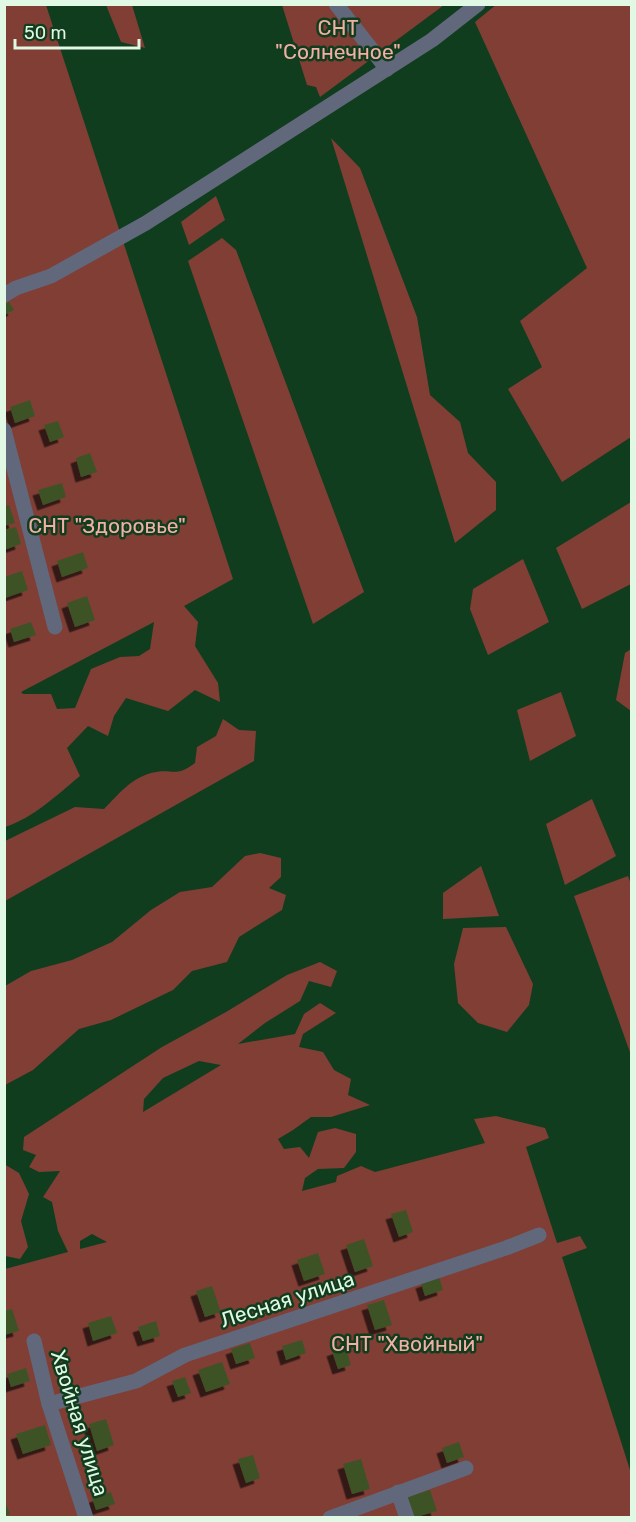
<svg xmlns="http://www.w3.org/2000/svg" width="636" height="1522" viewBox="0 0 636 1522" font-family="Rubik,sans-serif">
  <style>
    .green { fill: #803e35; fill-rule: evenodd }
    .building { fill: #3e5326; filter: url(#shadow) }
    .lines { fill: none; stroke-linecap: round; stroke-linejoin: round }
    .minor { stroke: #61687c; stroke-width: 15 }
    .labels { text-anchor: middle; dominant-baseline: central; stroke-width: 5; stroke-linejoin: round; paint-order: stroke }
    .park-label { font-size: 21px; fill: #f2afa4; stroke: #103d1e }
    .street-label { font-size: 21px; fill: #e0f8e4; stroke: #103d1e }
  </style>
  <defs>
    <filter id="shadow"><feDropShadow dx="-5.5" dy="5.5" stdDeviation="0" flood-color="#0009"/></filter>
  </defs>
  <rect width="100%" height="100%" fill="#103d1e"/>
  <g class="green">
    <polygon points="497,4 631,5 631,437 562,482 508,389 542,367 520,321 587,268 475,22"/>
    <path d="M5,5H46L233,579L184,606L198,622L195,646L218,683L220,702L195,690L168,711L126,698L114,716L108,736L88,726L67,748L80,776C57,795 33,818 5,827ZM154,622L150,649L139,656L120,657L91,669L75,708L57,709L51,694H23L21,692Z"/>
    <polygon points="106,5 132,5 145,48 121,42"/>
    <polygon points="282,5 444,5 320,97 316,87 307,85"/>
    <polygon points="331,138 360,168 417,317 430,395 460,422 468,453 496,482 496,510 455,543"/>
    <polygon points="216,196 225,220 189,245 181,222"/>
    <polygon points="222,238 236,250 364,592 313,624 188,261"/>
    <polygon points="631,502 631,584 582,609 556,548"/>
    <polygon points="523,559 549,622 488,655 470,609 473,589"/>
    <polygon points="631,649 631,648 631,711 616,700 625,653"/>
    <polygon points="561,692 576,736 530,761 517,710"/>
    <path d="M223,719L239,730L256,731L254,761L5,901V841L75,807L104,809C119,794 130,779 151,773C172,767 174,779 195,763L197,747L216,736Z"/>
    <polygon points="592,799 616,856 565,885 546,824"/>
    <polygon points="260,853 281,858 281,877 269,888 286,895 282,910 239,937 227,962 192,971 173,990 111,1020 79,1029 33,1070 5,1085 5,986 31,971 72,960 112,942 151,910 180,892 212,887 245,856"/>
    <polygon points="481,866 499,916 443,919 443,893"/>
    <polygon points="628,876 632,887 631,1055 574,896"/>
    <polygon points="506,927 533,984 529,1005 507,1032 478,1023 458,1003 454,964 463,928"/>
    <path d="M320,962L337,971L331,987L309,981L300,1001L265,1023L238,1044L295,1034L304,1014L320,1003L336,1013L303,1034L299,1047L323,1052L334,1070L351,1079L348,1095L370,1105L331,1117H311L293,1130L278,1139L284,1149L300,1147L309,1158L318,1132L335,1128L356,1134V1152L344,1168L318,1169L305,1178L302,1191L336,1182L337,1176L361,1166L375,1172L485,1143L474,1119L496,1116L545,1128L549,1138L526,1147L557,1243L580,1236L587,1248L562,1257L631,1473V1517L5,1518V1269L68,1252L58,1231L52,1202L43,1197L60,1171L39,1172L29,1167L36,1155L23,1150L24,1137L162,1047L226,1012L287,975ZM199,1061L221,1065L143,1112L144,1099L163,1078ZM92,1234L107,1242L80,1249V1241Z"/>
    <polygon points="4,1164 19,1173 29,1194 21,1221 28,1247 20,1259 5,1256"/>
  </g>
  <g class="building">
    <polygon points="9,302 14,310 4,315 4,304"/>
    <polygon points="30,400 35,416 15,423 10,407"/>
    <polygon points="58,421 64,437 50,442 44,425"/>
    <polygon points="90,453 97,472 81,477 76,458"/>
    <polygon points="62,483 66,497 43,505 38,490"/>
    <polygon points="9,505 15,523 4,526 4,506"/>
    <polygon points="16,527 21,544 4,550 4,530"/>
    <polygon points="83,552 88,568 62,577 57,561"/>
    <polygon points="22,571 28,590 5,598 4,577"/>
    <polygon points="87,596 95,620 75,627 67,603"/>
    <polygon points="31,622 36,635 14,642 10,629"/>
    <polygon points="406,1210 413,1232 399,1237 391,1214"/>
    <polygon points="364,1239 373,1266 355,1272 346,1245"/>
    <polygon points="318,1253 325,1274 304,1281 297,1260"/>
    <polygon points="439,1277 443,1290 425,1296 421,1283"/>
    <polygon points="212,1286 221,1312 205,1317 196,1291"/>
    <polygon points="384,1300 392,1325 375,1330 367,1305"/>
    <polygon points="12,1309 19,1331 4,1335 4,1311"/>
    <polygon points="111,1316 117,1333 93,1341 88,1323"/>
    <polygon points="156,1321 160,1336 143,1341 138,1327"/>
    <polygon points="302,1340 306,1353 286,1360 282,1346"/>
    <polygon points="250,1343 255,1358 236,1364 231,1349"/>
    <polygon points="345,1346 351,1365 338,1369 332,1351"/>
    <polygon points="222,1362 230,1384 206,1392 198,1370"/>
    <polygon points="26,1368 30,1381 11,1387 7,1374"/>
    <polygon points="185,1377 191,1393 178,1397 172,1381"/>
    <polygon points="106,1419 114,1445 97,1451 89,1424"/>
    <polygon points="45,1425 51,1445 23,1454 16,1434"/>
    <polygon points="459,1442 464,1457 447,1463 442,1448"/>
    <polygon points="253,1455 260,1478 246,1483 238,1459"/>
    <polygon points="361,1459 370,1489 352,1494 343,1464"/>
    <polygon points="430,1490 437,1511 413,1518 407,1497"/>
    <polygon points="111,1492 115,1504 96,1510 92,1498"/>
    <polygon points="4,1500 10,1514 4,1516"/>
  </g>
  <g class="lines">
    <g class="minor">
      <polyline points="336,4 387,69"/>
      <polyline points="4,295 16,288 51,276 146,223 432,40 478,4"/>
      <polyline points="4,430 55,627"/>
      <polyline points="34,1341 49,1404 86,1518"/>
      <polyline points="49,1404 136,1381 185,1355 506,1248 539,1235"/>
      <polyline points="398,1492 407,1518"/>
      <polyline points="330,1518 466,1468"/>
    </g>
  </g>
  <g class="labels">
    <g class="park-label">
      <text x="338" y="27">СНТ<tspan x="338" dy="24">"Солнечное"</tspan></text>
      <text x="107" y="525">СНТ "Здоровье"</text>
      <text x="407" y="1343">СНТ "Хвойный"</text>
    </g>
    <g class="street-label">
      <text transform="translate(287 1299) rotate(-18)">Лесная улица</text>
      <text transform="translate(80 1423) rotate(73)">Хвойная улица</text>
    </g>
  </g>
  <rect width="636" height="1522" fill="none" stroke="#e0f8e4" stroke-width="12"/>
  <path d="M15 39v9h124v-9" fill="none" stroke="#e0f8e4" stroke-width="3"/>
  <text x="24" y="39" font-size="18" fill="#e0f8e4" stroke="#103d1e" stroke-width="4.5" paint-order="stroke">50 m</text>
</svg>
